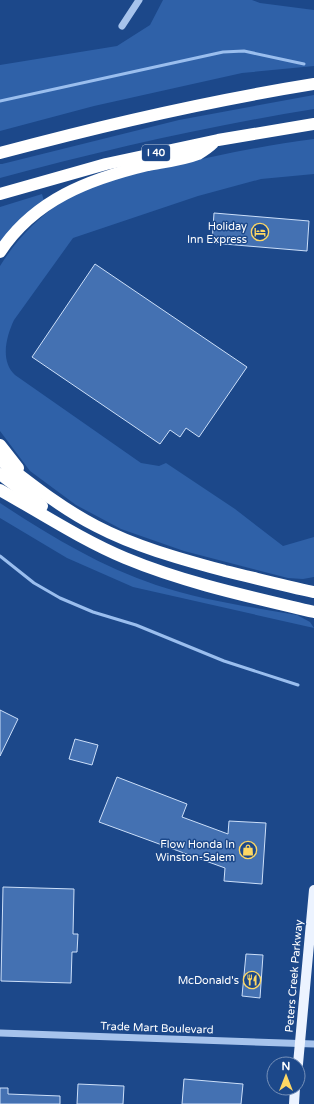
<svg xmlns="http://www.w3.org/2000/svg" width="314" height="1104" viewBox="0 0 314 1104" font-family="'Varela Round',sans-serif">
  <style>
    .green { fill: #2f61a8 }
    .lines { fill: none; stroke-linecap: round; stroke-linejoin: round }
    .stream { stroke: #9abeee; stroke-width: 3 }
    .building { fill: #4471b2; stroke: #ccdff9 }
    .minor { stroke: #a6c3ec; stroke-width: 7 }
    .major { stroke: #ecf3ff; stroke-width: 10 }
    .highway { stroke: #fff; stroke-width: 12 }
    .labels { text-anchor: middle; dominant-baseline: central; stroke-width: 3; stroke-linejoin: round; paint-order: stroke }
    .shield { fill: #1c488a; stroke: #bbc8dc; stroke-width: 1 }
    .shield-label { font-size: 10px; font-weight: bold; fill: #fff }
    .poi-label { font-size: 11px; fill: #fff; stroke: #1c488a; text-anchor: end }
    .street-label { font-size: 11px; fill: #fff; stroke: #1c488a }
  </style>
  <rect width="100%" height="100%" fill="#1c488a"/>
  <g class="green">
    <polygon points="163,0 252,0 260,3 314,10 314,66 242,73 94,106 0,131 0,65 117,46 150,25"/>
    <path d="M314,95V109C208,126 104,150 0,178V164H2L179,120Z"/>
    <path d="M314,139V174L261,179L198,196L73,238L14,320C6,337 0,361 15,375L141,463L159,466L166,463L235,509L283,546L314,537V577L303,579L288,578L184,551L121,529L76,505L30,471L0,431V266C16,240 37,218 63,201C94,181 135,174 171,166C219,155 266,145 314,139Z"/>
    <polygon points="42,194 44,201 0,244 0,207"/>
    <path d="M0,503C50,536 100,566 156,585C201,600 250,607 297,615L310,622L314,628L133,587L67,558L0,518Z"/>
  </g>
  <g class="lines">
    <g class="stream">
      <polyline points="0,101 223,52 244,51 304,64"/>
      <polyline points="0,556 34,583 60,598 93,612 136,625 224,661 298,685"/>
    </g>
  </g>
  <g class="building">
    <polygon points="214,213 309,221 307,251 212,243"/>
    <polygon points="95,264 247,367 199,437 186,428 180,437 170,430 160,444 32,357"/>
    <polygon points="0,710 18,719 0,756"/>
    <polygon points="75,739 98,745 92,765 69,759"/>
    <polygon points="117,777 187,804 182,817 228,834 229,821 266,823 262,884 224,881 225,868 99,822"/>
    <polygon points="3,887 74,889 73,934 78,934 77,952 72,952 71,983 1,981"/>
    <polygon points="246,954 263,955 260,998 242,996"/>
    <polygon points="184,1079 243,1084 241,1104 182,1104"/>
    <polygon points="78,1084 124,1086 123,1104 77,1104"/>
    <polygon points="0,1088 8,1088 8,1094 60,1096 60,1104 0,1104"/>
  </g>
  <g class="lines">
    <g class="minor">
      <polyline points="122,26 139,0"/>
      <polyline points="0,1033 314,1044"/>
    </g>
    <g class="major">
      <polyline points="298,1064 314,890"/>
      <polyline points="294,1104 295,1088"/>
    </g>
    <g class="highway">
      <path d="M0,153C104,125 208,101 314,84"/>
      <polyline points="0,194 106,164 218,140 314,124"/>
      <path d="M0,252C34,200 89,179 148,165C164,162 183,160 198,154C203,151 209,147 213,143"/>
      <polyline points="0,445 18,468"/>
      <path d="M0,460C31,484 61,508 96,526C136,547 181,559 225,571C255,578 284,586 314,592"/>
      <polyline points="0,474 42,506"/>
      <path d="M0,490C41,513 82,540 125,558C185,583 251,597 314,612"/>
    </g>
  </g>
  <defs>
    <symbol id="hotel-ring" viewBox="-11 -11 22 22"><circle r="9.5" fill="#1c488a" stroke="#fdd764" stroke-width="1.5"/><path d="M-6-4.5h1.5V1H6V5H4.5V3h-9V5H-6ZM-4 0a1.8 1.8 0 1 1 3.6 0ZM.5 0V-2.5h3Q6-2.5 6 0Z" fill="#fdd764"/></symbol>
    <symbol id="shop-ring" viewBox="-11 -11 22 22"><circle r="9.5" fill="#1c488a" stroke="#fdd764" stroke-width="1.5"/><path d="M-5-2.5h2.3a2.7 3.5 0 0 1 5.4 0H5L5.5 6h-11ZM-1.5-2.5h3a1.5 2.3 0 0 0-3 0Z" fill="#fdd764"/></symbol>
    <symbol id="restaurant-ring" viewBox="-11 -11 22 22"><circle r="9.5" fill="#1c488a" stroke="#fdd764" stroke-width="1.5"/><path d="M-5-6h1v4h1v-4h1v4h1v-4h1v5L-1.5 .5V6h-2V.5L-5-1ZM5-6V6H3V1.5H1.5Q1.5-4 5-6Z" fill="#fdd764"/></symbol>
  </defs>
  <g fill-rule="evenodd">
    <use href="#hotel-ring" x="250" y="222" width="20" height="20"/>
    <use href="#shop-ring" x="238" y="840" width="20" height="20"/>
    <use href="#restaurant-ring" x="242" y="970" width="20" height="20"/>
  </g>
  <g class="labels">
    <rect class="shield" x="142" y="145" width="28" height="16" rx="3"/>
    <g class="shield-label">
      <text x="156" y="153">I 40</text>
    </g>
    <g class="poi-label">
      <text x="247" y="226">Holiday<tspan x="247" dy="13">Inn Express</tspan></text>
      <text x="235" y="844">Flow Honda In<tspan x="235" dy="13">Winston-Salem</tspan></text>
      <text x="239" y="980">McDonald's</text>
    </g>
    <g class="street-label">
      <text transform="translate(294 976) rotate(-85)">Peters Creek Parkway</text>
      <text transform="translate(157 1028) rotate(2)">Trade Mart Boulevard</text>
    </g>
  </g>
  <g transform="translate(286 1076)"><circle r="19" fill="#1c488a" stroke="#7791b9"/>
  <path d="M0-3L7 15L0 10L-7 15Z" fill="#fdd764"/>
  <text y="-6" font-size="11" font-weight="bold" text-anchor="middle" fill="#ffffff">N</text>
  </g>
</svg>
